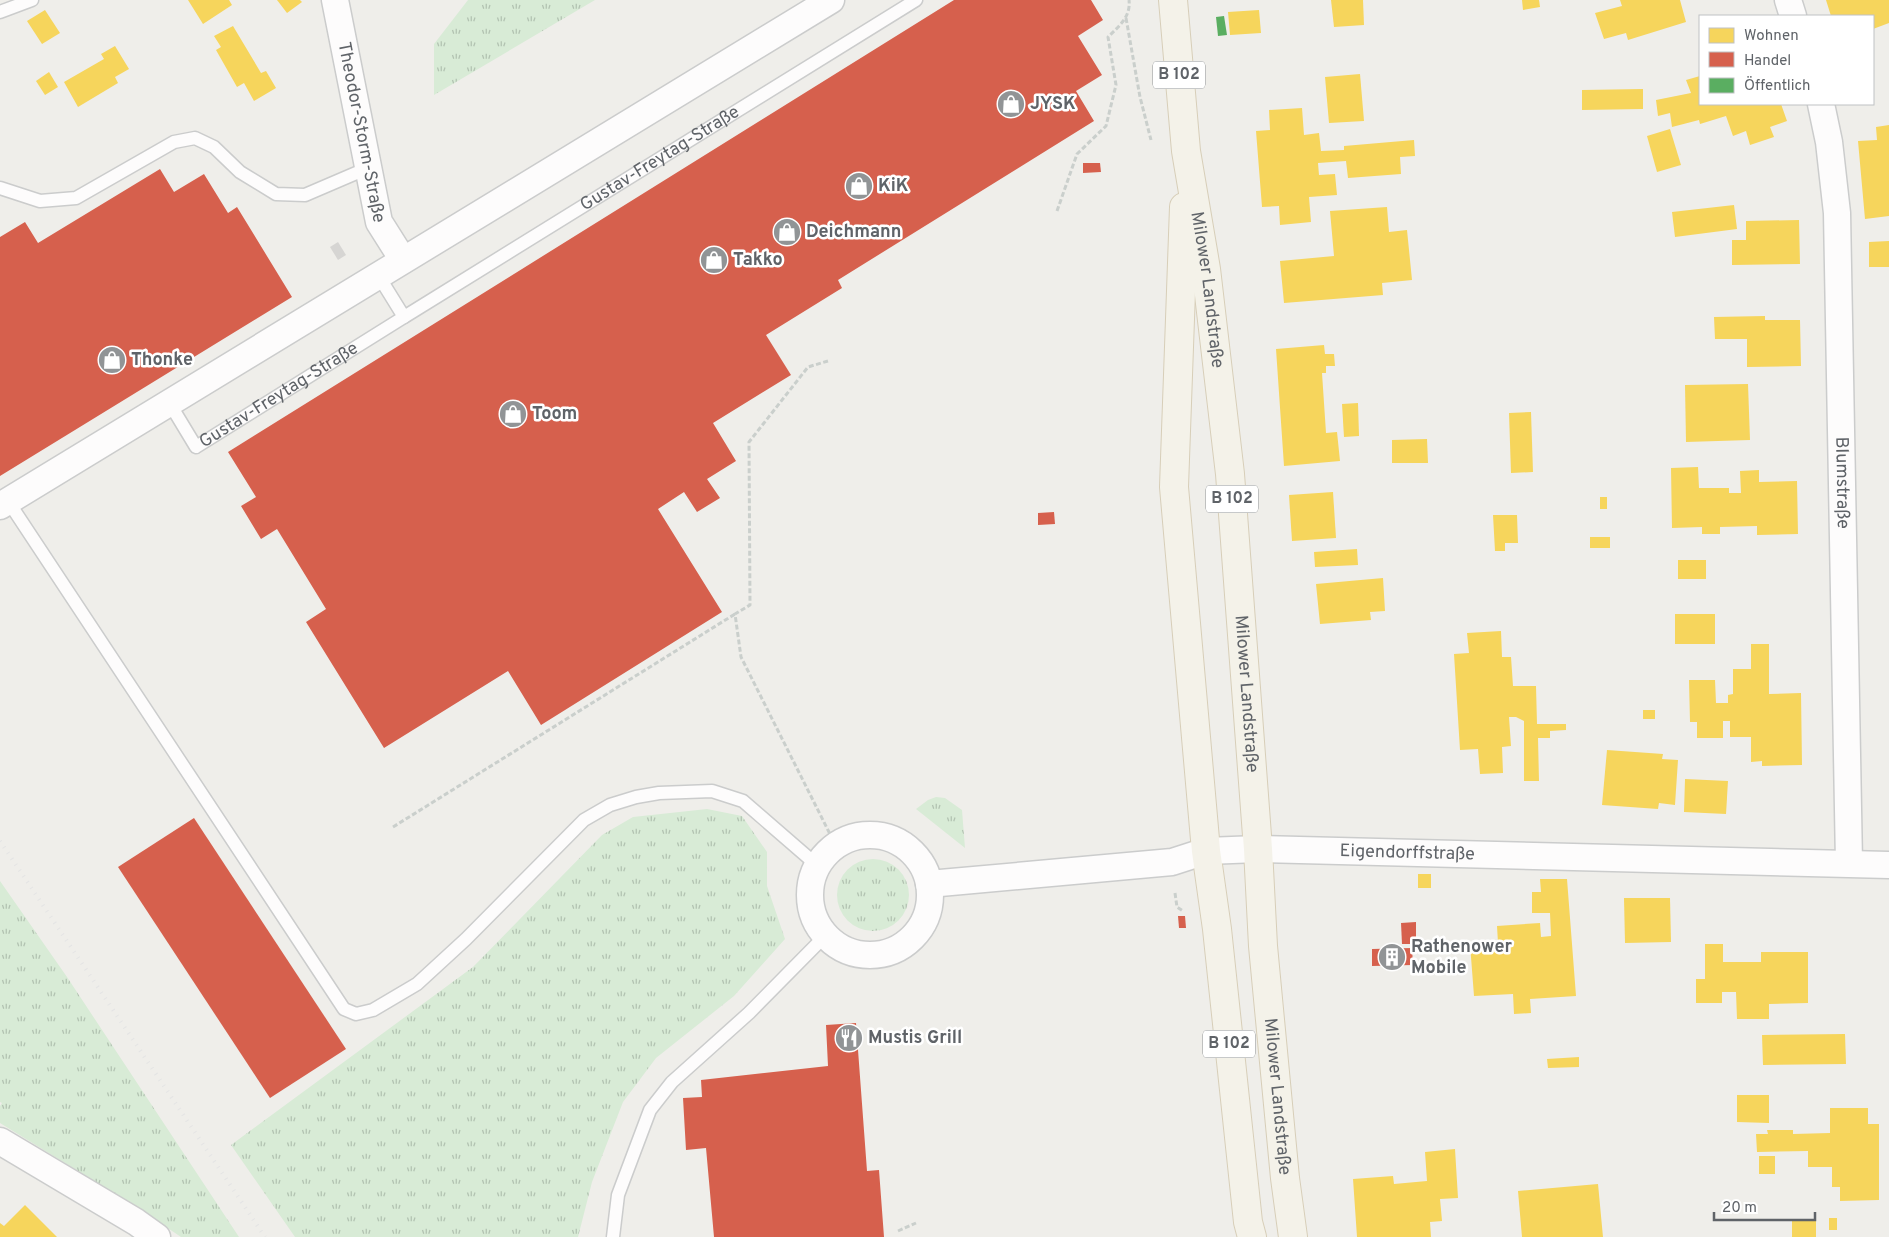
<svg xmlns="http://www.w3.org/2000/svg" width="1889" height="1237" viewBox="0 0 1889 1237" font-family="Overpass,sans-serif">
  <style>
    .grass { fill: url(#grass-tufts) }
    .homes { fill: #f6d55c }
    .shops { fill: #d6604d }
    .public { fill: #5aae61 }
    .building { fill: #d6d5d3 }
    .lines { fill: none; stroke-linecap: round; stroke-linejoin: round }
    .service-casing { stroke: #cbcccc; stroke-width: 15 }
    .minor-casing { stroke: #cbcccc; stroke-width: 29 }
    .primary-casing { stroke: #d7ceb8; stroke-width: 30 }
    .path { stroke: #cacfcc; stroke-width: 3; stroke-dasharray: 5 2.5; stroke-linecap: butt }
    .service { stroke: #fdfcfc; stroke-width: 12 }
    .minor { stroke: #fdfcfc; stroke-width: 26 }
    .primary { stroke: #f4f2e9; stroke-width: 28 }
    .rail { stroke: #e4e4e4; stroke-width: 4; stroke-dasharray: 1 6; stroke-linecap: butt }
    .labels { text-anchor: middle; dominant-baseline: central; stroke-width: 5; stroke-linejoin: round; paint-order: stroke }
    .shield { fill: #fff; stroke: #8f9295; stroke-width: 1 }
    .shield-label { font-size: 16px; font-weight: bold; fill: #5f6368 }
    .poi-label { font-size: 18px; font-weight: bold; fill: #5f6368; stroke: #fff; text-anchor: start }
    .street-label { font-size: 18px; fill: #5f6368; stroke: #fff }
  </style>
  <defs>
    <pattern id="grass-tufts" width="24" height="20" patternUnits="userSpaceOnUse" patternTransform="scale(1.25)"><rect width="24" height="20" fill="#d8ebd6"/><path d="M3 7l-1-3M5 7V3M7 7l1-3M15 17l-1-3M17 17v-4M19 17l1-3" fill="none" stroke="#b2c2b1"/></pattern>
  </defs>
  <rect width="100%" height="100%" fill="#efeeea"/>
  <g class="grass">
    <polygon points="468,0 595,0 434,95 434,44"/>
    <polygon points="936,797 945,798 962,810 965,848 916,809 928,800"/>
    <polygon points="707,809 742,816 767,852 767,886 785,939 734,996 656,1058 623,1102 592,1182 578,1237 295,1237 231,1145 473,967 602,835 633,817"/>
    <circle cx="873" cy="895" r="36"/>
    <polygon points="0,881 67,977 239,1237 181,1237 141,1210 0,1123 0,1106 2,1103 0,1102"/>
  </g>
  <g class="homes">
    <polygon points="188,0 229,0 232,5 203,24"/>
    <polygon points="277,0 300,0 302,2 287,13"/>
    <polygon points="1331,0 1363,0 1364,25 1334,27"/>
    <polygon points="1522,0 1539,0 1540,7 1523,10"/>
    <polygon points="1620,0 1680,0 1686,22 1628,40 1626,33 1604,39 1595,13 1622,6"/>
    <polygon points="1826,0 1889,0 1889,23 1873,29 1873,16 1831,16"/>
    <polygon points="45,10 60,33 42,44 27,21"/>
    <polygon points="1259,10 1261,33 1230,35 1228,12"/>
    <polygon points="233,26 261,73 266,71 276,88 254,101 244,83 237,87 216,50 221,47 214,36"/>
    <polygon points="115,46 129,69 115,77 118,83 78,107 64,82 104,59 101,54"/>
    <polygon points="49,72 58,87 45,95 36,81"/>
    <polygon points="1360,74 1364,121 1329,123 1325,77"/>
    <polygon points="1700,76 1700,104 1781,104 1787,121 1770,127 1774,137 1750,145 1746,131 1733,136 1726,116 1700,124 1699,120 1672,127 1670,113 1658,116 1656,100 1691,93 1686,80"/>
    <polygon points="1643,89 1643,109 1582,110 1582,90"/>
    <polygon points="1302,108 1304,135 1319,133 1321,151 1344,150 1344,146 1414,140 1415,156 1400,157 1401,174 1348,178 1346,161 1318,163 1319,175 1335,174 1337,195 1309,197 1311,222 1280,225 1279,206 1262,207 1256,131 1270,130 1269,110"/>
    <polygon points="1889,125 1889,216 1865,219 1858,141 1877,140 1876,127"/>
    <polygon points="1670,129 1681,165 1657,172 1647,136"/>
    <polygon points="1734,205 1737,229 1675,237 1672,212"/>
    <polygon points="1387,207 1389,232 1407,230 1412,280 1382,283 1383,295 1284,303 1280,261 1334,256 1330,211"/>
    <polygon points="1799,220 1800,264 1732,265 1732,240 1746,240 1746,221"/>
    <polygon points="1889,241 1889,267 1869,267 1869,242"/>
    <polygon points="1765,316 1765,320 1800,320 1801,366 1747,367 1747,339 1715,339 1714,317"/>
    <polygon points="1324,345 1325,354 1334,354 1335,366 1326,366 1326,373 1322,373 1326,433 1337,432 1340,461 1284,466 1276,349"/>
    <polygon points="1748,384 1750,440 1686,442 1685,385"/>
    <polygon points="1358,403 1359,436 1344,437 1342,404"/>
    <polygon points="1531,412 1533,472 1511,473 1509,413"/>
    <polygon points="1427,439 1428,463 1392,463 1392,440"/>
    <polygon points="1698,467 1699,488 1729,488 1729,493 1741,493 1740,471 1759,470 1759,482 1797,481 1798,534 1757,535 1757,526 1720,527 1720,534 1702,534 1702,527 1672,528 1671,468"/>
    <polygon points="1333,492 1336,538 1292,541 1289,495"/>
    <rect x="1600" y="497" width="7" height="12"/>
    <polygon points="1493,515 1517,515 1518,543 1505,543 1505,551 1495,551"/>
    <rect x="1590" y="537" width="20" height="11"/>
    <polygon points="1357,549 1358,565 1315,567 1314,552"/>
    <rect x="1678" y="560" width="28" height="19"/>
    <polygon points="1383,578 1385,611 1370,612 1371,620 1320,624 1316,584"/>
    <rect x="1675" y="614" width="40" height="30"/>
    <polygon points="1501,631 1502,657 1511,657 1513,686 1536,686 1537,724 1566,724 1566,730 1550,731 1550,738 1538,738 1539,781 1524,781 1524,721 1516,717 1509,717 1511,746 1502,747 1503,773 1480,774 1478,749 1460,750 1454,654 1469,653 1467,633"/>
    <polygon points="1751,644 1769,644 1769,694 1801,693 1802,765 1762,766 1762,761 1751,762 1751,737 1730,737 1730,721 1723,721 1723,738 1697,738 1697,722 1690,722 1689,680 1715,680 1716,703 1728,703 1728,695 1733,694 1733,669 1751,669"/>
    <rect x="1643" y="710" width="12" height="9"/>
    <polygon points="1607,750 1663,754 1662,759 1678,760 1675,805 1659,803 1658,809 1602,805"/>
    <polygon points="1685,779 1728,781 1726,814 1684,812"/>
    <rect x="1418" y="874" width="13" height="14"/>
    <polygon points="1540,879 1567,879 1576,996 1530,999 1531,1013 1514,1014 1513,994 1474,996 1470,944 1498,943 1497,926 1540,923 1541,937 1551,936 1550,913 1532,913 1532,892 1541,892"/>
    <polygon points="1624,898 1670,898 1671,942 1625,943"/>
    <polygon points="1705,944 1723,944 1723,962 1761,962 1761,952 1808,952 1808,1003 1769,1004 1769,1019 1737,1019 1736,992 1722,992 1722,1003 1696,1003 1696,979 1705,979"/>
    <polygon points="1845,1034 1846,1064 1763,1065 1762,1035"/>
    <polygon points="1579,1057 1579,1067 1548,1068 1547,1059"/>
    <polygon points="1737,1095 1769,1095 1769,1123 1737,1122"/>
    <polygon points="1830,1108 1868,1108 1868,1124 1879,1124 1879,1200 1840,1201 1840,1187 1832,1187 1832,1167 1808,1167 1808,1151 1757,1152 1756,1134 1768,1134 1767,1130 1793,1130 1793,1134 1830,1133"/>
    <polygon points="1455,1149 1458,1198 1440,1199 1442,1221 1430,1222 1431,1237 1357,1237 1353,1179 1393,1176 1394,1184 1427,1181 1425,1152"/>
    <rect x="1759" y="1156" width="16" height="18"/>
    <polygon points="1598,1184 1603,1237 1522,1237 1518,1191"/>
    <polygon points="25,1205 57,1237 0,1237 0,1223 4,1226"/>
    <rect x="1829" y="1218" width="8" height="12"/>
    <rect x="1792" y="1221" width="24" height="16"/>
  </g>
  <g class="shops">
    <polygon points="954,0 1091,0 1103,20 1078,36 1102,75 1076,91 1094,121 838,280 842,288 766,335 791,375 713,423 736,461 707,479 720,498 697,512 684,492 658,509 722,612 541,725 508,671 384,748 306,622 326,609 277,529 261,539 241,506 256,497 228,452"/>
    <polygon points="1083,163 1100,163 1101,172 1083,173"/>
    <polygon points="160,169 174,192 204,174 228,213 237,207 292,297 0,476 0,237 25,222 38,243"/>
    <polygon points="1054,512 1055,524 1038,525 1038,513"/>
    <polygon points="194,818 346,1049 270,1098 118,867"/>
    <polygon points="1178,916 1185,916 1186,928 1179,928"/>
    <polygon points="1416,922 1416,944 1402,944 1401,923"/>
    <polygon points="1412,948 1413,965 1372,966 1372,949"/>
    <polygon points="856,1023 867,1171 879,1170 884,1237 714,1237 706,1148 686,1150 683,1098 702,1097 701,1080 828,1066 826,1025"/>
  </g>
  <polygon class="public" points="1224,16 1227,35 1218,36 1216,17"/>
  <polygon class="building" points="338,242 346,255 338,260 330,247"/>
  <g class="lines">
    <defs>
      <g id="service">
        <polyline points="0,12 32,0"/>
        <polyline points="0,188 40,201 76,198 174,142 195,138 214,147 240,172 276,194 305,195 368,168"/>
        <path id="s1" d="M404,317L916,0"/>
        <path id="s2" d="M170,404L196,447L404,317L378,275"/>
        <polyline points="8,501 344,1009 356,1014 373,1010 417,984 466,939 584,820 610,805 636,797 659,793 712,791 743,801 818,866"/>
        <polyline points="613,1237 618,1195 650,1110 672,1082 749,1013 826,935"/>
      </g>
      <g id="minor">
        <path id="s3" d="M335,0L379,222L403,260"/>
        <polyline points="1788,0 1793,16"/>
        <path id="s4" d="M1821,104L1829,142L1837,213L1849,863"/>
        <polyline points="0,506 831,0"/>
        <circle cx="870" cy="895" r="60"/>
        <path id="s5" d="M929,884L1172,862L1206,851L1258,849L1889,865"/>
        <polyline points="0,1141 136,1222 157,1237"/>
      </g>
      <g id="primary">
        <path id="s6" d="M1173,0L1186,151L1206,269L1230,474L1258,849L1263,946L1285,1178L1293,1237"/>
        <polyline points="1184,207 1174,487 1206,851 1217,929 1248,1222 1252,1237"/>
      </g>
    </defs>
    <use href="#service" class="service-casing"/>
    <use href="#minor" class="minor-casing"/>
    <use href="#primary" class="primary-casing"/>
    <g class="path">
      <polyline points="1126,18 1140,97 1151,140"/>
      <path d="M1057,211L1077,154L1106,126L1116,85L1108,37C1119,26 1131,17 1129,0"/>
      <polyline points="828,361 808,367 749,442 750,605 735,614 741,657 836,846"/>
      <polyline points="393,827 735,614"/>
      <polyline points="1175,893 1177,907 1183,911"/>
      <polyline points="898,1231 916,1223"/>
    </g>
    <use href="#service" class="service"/>
    <use href="#minor" class="minor"/>
    <use href="#primary" class="primary"/>
    <polyline class="rail" points="0,841 265,1237"/>
  </g>
  <defs>
    <symbol id="shop-disc" viewBox="-11 -11 22 22"><circle r="9.5" fill="#919496" stroke="#fff"/><path d="M-5-2.5h2.3a2.7 3.5 0 0 1 5.4 0H5L5.5 6h-11ZM-1.5-2.5h3a1.5 2.3 0 0 0-3 0Z" fill="#fff"/></symbol>
    <symbol id="building-disc" viewBox="-11 -11 22 22"><circle r="9.5" fill="#919496" stroke="#fff"/><path d="M-4-6H4V6H1V3H-1V6H-4ZM-2.5-4.3h1.7v1.8h-1.7ZM.8-4.3h1.7v1.8H.8ZM-2.5-1h1.7V.8h-1.7ZM.8-1h1.7V.8H.8Z" fill="#fff"/></symbol>
    <symbol id="restaurant-disc" viewBox="-11 -11 22 22"><circle r="9.5" fill="#919496" stroke="#fff"/><path d="M-5-6h1v4h1v-4h1v4h1v-4h1v5L-1.5 .5V6h-2V.5L-5-1ZM5-6V6H3V1.5H1.5Q1.5-4 5-6Z" fill="#fff"/></symbol>
  </defs>
  <g fill-rule="evenodd">
    <use href="#shop-disc" x="995" y="88" width="32" height="32"/>
    <use href="#shop-disc" x="843" y="170" width="32" height="32"/>
    <use href="#shop-disc" x="771" y="216" width="32" height="32"/>
    <use href="#shop-disc" x="698" y="244" width="32" height="32"/>
    <use href="#shop-disc" x="96" y="344" width="32" height="32"/>
    <use href="#shop-disc" x="497" y="398" width="32" height="32"/>
    <use href="#building-disc" x="1376" y="941" width="32" height="32"/>
    <use href="#restaurant-disc" x="833" y="1022" width="32" height="32"/>
  </g>
  <g class="labels">
    <g class="shield">
      <rect x="1153" y="61.5" width="52" height="27" rx="4"/>
      <rect x="1206" y="485.5" width="52" height="27" rx="4"/>
      <rect x="1203" y="1030.5" width="52" height="27" rx="4"/>
    </g>
    <g class="shield-label">
      <text x="1179" y="75">B 102</text>
      <text x="1232" y="499">B 102</text>
      <text x="1229" y="1044">B 102</text>
    </g>
    <g class="poi-label">
      <text x="1030" y="104">JYSK</text>
      <text x="878" y="186">KiK</text>
      <text x="806" y="232">Deichmann</text>
      <text x="733" y="260">Takko</text>
      <text x="131" y="360">Thonke</text>
      <text x="532" y="414">Toom</text>
      <text x="1411" y="947">Rathenower<tspan x="1411" dy="21">Mobile</tspan></text>
      <text x="868" y="1038">Mustis Grill</text>
    </g>
    <g class="street-label">
      <text stroke="none"><textPath href="#s3" startOffset="135">Theodor-Storm-Straße</textPath></text>
      <text stroke="none"><textPath href="#s1" startOffset="301">Gustav-Freytag-Straße</textPath></text>
      <text stroke="none"><textPath href="#s6" startOffset="292">Milower Landstraße</textPath></text>
      <text stroke="none"><textPath href="#s2" startOffset="148">Gustav-Freytag-Straße</textPath></text>
      <text stroke="none"><textPath href="#s4" startOffset="380">Blumstraße</textPath></text>
      <text stroke="none"><textPath href="#s6" startOffset="698">Milower Landstraße</textPath></text>
      <text stroke="none"><textPath href="#s5" startOffset="481">Eigendorffstraße</textPath></text>
      <text stroke="none"><textPath href="#s6" startOffset="1102">Milower Landstraße</textPath></text>
    </g>
  </g>
  <rect x="1699" y="15" width="175" height="90" fill="#ffffff" stroke="#bfc1c3"/>
  <rect x="1709" y="28" width="25" height="15" fill="#f6d55c" stroke="#bfc1c3"/>
  <text x="1744" y="40" font-size="15" fill="#5f6368">Wohnen</text>
  <rect x="1709" y="52" width="25" height="15" fill="#d6604d" stroke="#bfc1c3"/>
  <text x="1744" y="65" font-size="15" fill="#5f6368">Handel</text>
  <rect x="1709" y="78" width="25" height="15" fill="#5aae61" stroke="#bfc1c3"/>
  <text x="1744" y="90" font-size="15" fill="#5f6368">Öffentlich</text>
  <path d="M1714 1212v8h101v-8" fill="none" stroke="#5f6368" stroke-width="2.5"/>
  <text x="1722" y="1212" font-size="15" fill="#5f6368" stroke="#ffffff" stroke-width="4" paint-order="stroke">20 m</text>
</svg>
